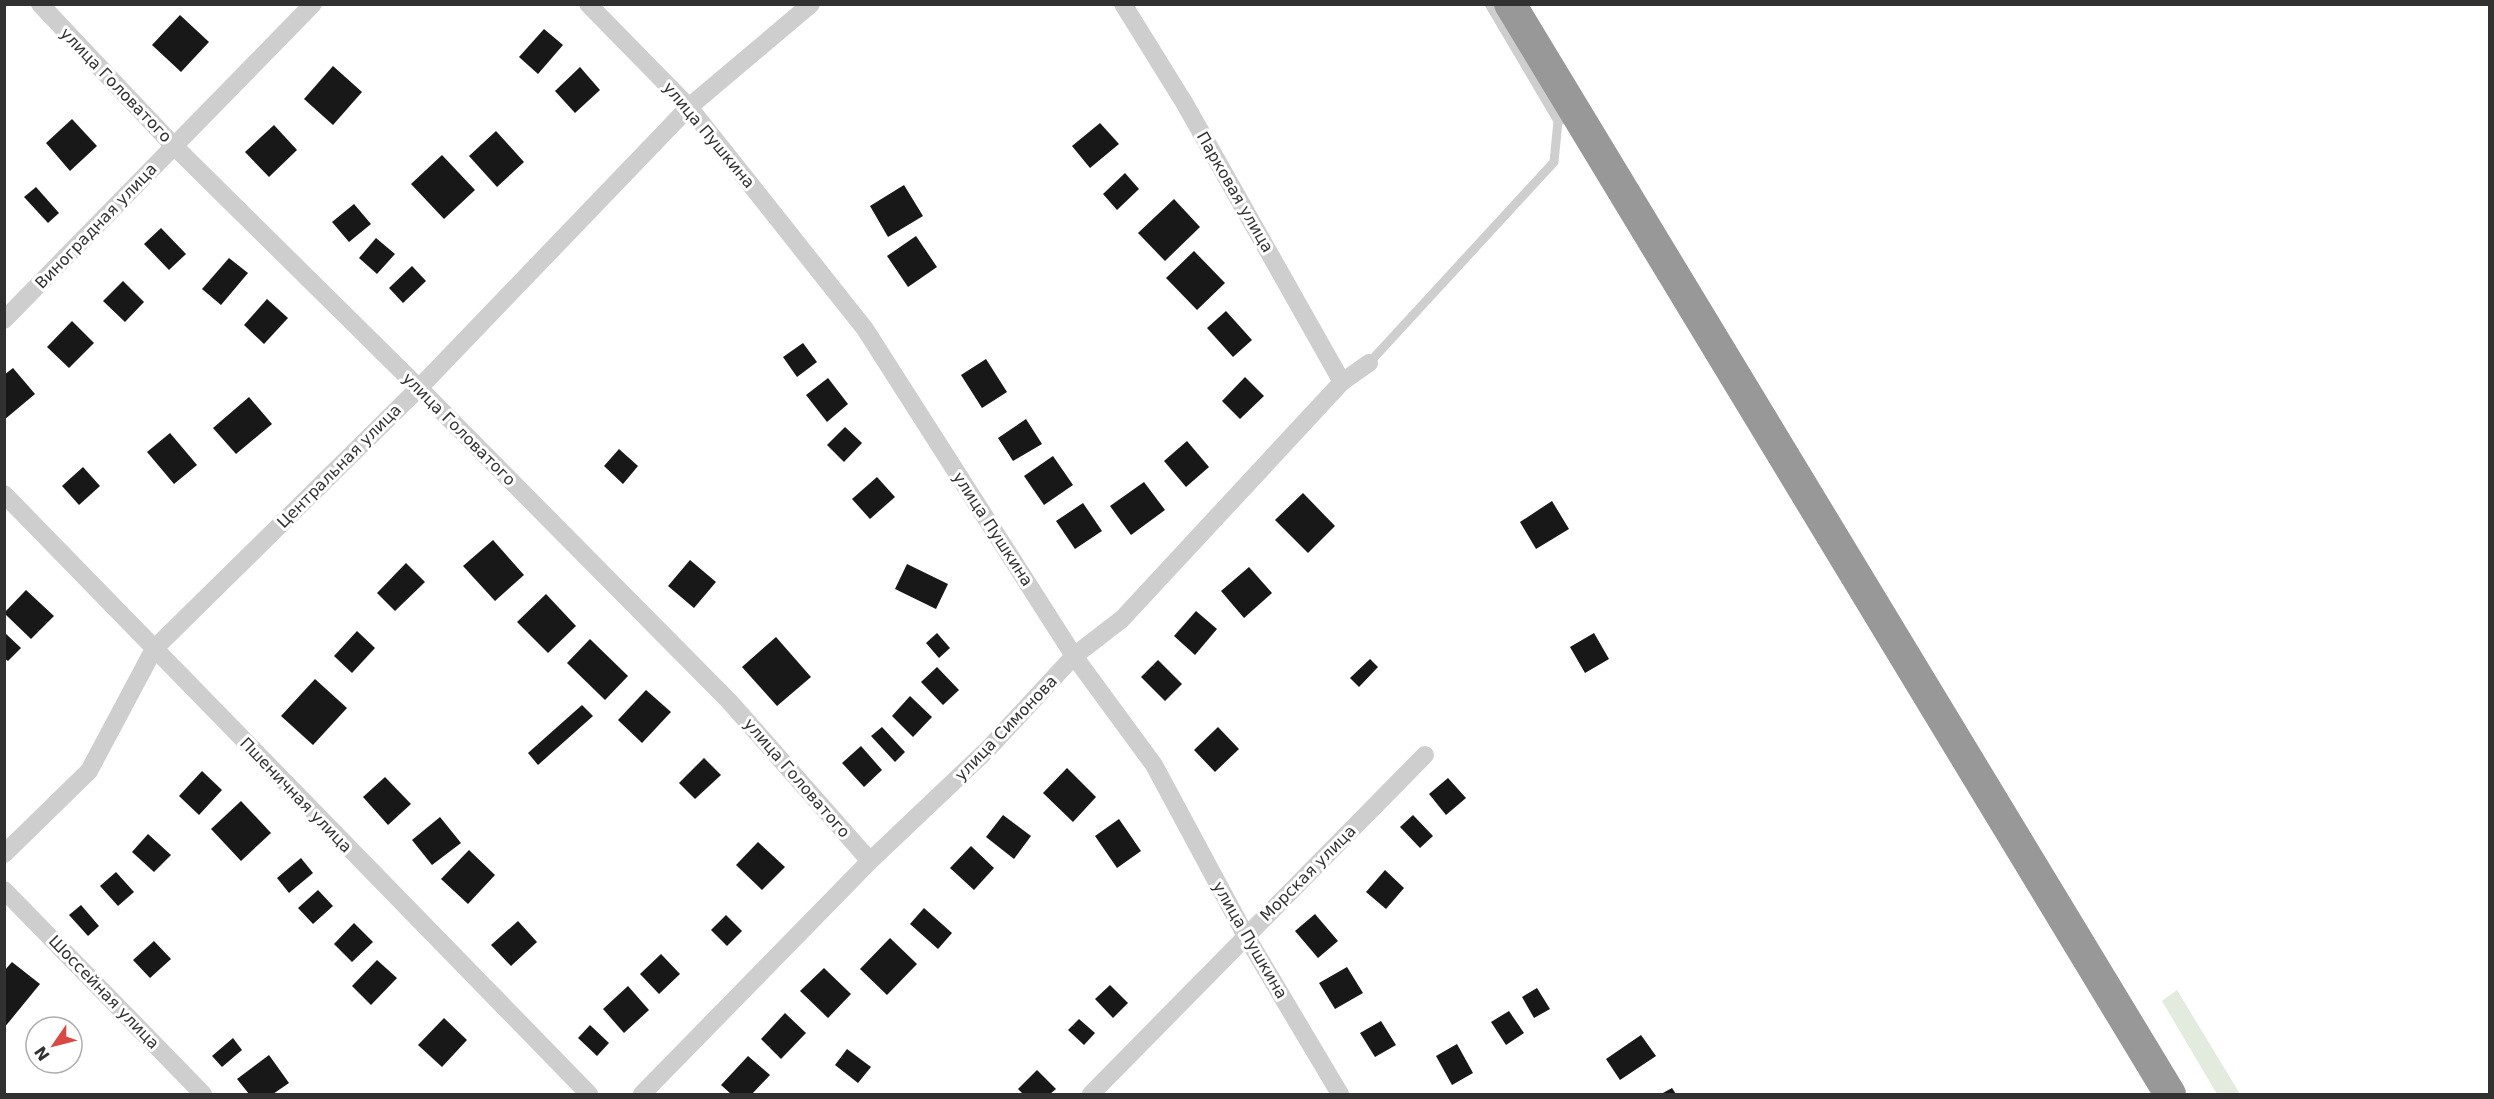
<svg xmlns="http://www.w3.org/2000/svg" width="2494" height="1099" viewBox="0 0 2494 1099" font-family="'DejaVu Sans',sans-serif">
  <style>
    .green { fill: #e3eade }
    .building { fill: #181818 }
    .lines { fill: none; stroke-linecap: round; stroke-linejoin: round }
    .lane { stroke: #cecece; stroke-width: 9 }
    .street { stroke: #cecece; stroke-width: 18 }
    .highway { stroke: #989898; stroke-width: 32 }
    .labels { text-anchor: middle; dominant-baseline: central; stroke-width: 6; stroke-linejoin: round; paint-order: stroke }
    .street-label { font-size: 16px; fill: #313131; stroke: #fff }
  </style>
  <rect width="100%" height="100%" fill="#fff"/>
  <polygon class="green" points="2177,990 2240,1094 2217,1094 2162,1001"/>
  <g class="building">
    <polygon points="180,15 209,42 181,72 152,45"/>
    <polygon points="544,29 563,45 538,74 519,57"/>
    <polygon points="333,66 362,92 333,125 304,99"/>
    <polygon points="580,67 600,90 575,113 555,91"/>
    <polygon points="72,119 97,146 70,171 46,143"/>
    <polygon points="1100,123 1119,144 1090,168 1072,146"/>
    <polygon points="274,125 297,150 269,177 245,152"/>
    <polygon points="496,131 524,162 497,187 469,156"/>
    <polygon points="442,155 475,190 444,219 411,184"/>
    <polygon points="1125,173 1139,189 1117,210 1103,194"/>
    <polygon points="904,185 923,216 888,237 870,206"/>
    <polygon points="36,187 59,213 48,223 24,197"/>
    <polygon points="1174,199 1200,227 1165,261 1138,233"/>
    <polygon points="354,204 371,224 349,242 332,222"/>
    <polygon points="161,228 186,254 169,270 144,244"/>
    <polygon points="916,236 937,267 908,287 887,256"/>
    <polygon points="376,238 395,254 377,274 359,258"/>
    <polygon points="1194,251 1225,283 1197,310 1166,278"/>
    <polygon points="229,258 248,273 221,305 202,289"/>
    <polygon points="412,266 426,281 403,303 389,288"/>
    <polygon points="123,281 144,302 125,322 103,301"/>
    <polygon points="267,299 288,318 264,344 244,325"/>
    <polygon points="1226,311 1252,340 1233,357 1207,328"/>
    <polygon points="72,321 94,343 69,368 47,347"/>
    <polygon points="803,343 817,362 797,377 783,357"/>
    <polygon points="986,359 1007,392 982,408 961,375"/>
    <polygon points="13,368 35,394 4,420 4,375"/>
    <polygon points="1245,377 1264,396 1240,419 1222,401"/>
    <polygon points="828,378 848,404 827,422 806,395"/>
    <polygon points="249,397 272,424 236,454 213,428"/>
    <polygon points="1026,419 1042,444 1013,461 998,438"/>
    <polygon points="845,427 862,443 844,462 827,445"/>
    <polygon points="170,433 197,465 174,484 147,452"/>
    <polygon points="1187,441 1209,467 1186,487 1164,461"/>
    <polygon points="619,449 638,466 623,484 604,466"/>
    <polygon points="1053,456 1073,485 1044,505 1024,476"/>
    <polygon points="83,467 100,486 79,505 62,486"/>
    <polygon points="877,477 895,497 870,519 852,499"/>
    <polygon points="1144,482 1165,510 1131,535 1110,506"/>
    <polygon points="1303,493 1335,526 1308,553 1275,520"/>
    <polygon points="1552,501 1569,529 1536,549 1520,522"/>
    <polygon points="1083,503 1102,531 1075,549 1056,521"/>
    <polygon points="493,540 524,575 495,601 463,566"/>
    <polygon points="690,560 716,582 694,608 668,586"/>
    <polygon points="406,563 425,582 395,611 377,593"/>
    <polygon points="907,564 948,584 936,609 895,589"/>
    <polygon points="1249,567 1272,593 1244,618 1221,591"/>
    <polygon points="26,590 54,616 31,639 4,613"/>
    <polygon points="546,594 576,626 548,653 517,622"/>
    <polygon points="1196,611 1217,629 1195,655 1174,636"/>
    <polygon points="357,631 375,648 352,673 334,656"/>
    <polygon points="4,632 21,648 8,661 4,658"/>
    <polygon points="937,633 950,648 939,658 926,643"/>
    <polygon points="1594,633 1609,659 1585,673 1570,647"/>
    <polygon points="776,637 811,677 777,706 742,667"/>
    <polygon points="590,639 628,676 605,700 567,663"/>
    <polygon points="1370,659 1378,667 1359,687 1350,678"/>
    <polygon points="1158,660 1182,684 1165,701 1141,677"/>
    <polygon points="937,667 959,690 943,705 921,682"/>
    <polygon points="315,679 347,708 313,745 281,716"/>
    <polygon points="646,690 671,712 642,743 618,720"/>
    <polygon points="910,696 932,717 913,737 892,716"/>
    <polygon points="582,705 593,716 538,765 528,753"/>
    <polygon points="882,727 905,752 895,762 871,736"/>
    <polygon points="1218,727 1239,749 1215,772 1194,750"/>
    <polygon points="861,746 882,770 864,787 842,763"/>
    <polygon points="704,758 721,775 695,799 679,783"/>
    <polygon points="1067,768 1096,797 1073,822 1043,793"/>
    <polygon points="202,771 222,790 199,815 179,796"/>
    <polygon points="385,777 411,804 388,825 363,797"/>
    <polygon points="1448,778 1466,798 1446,815 1429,794"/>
    <polygon points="241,801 271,833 241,861 211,829"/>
    <polygon points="1003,815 1031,836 1014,859 986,837"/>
    <polygon points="1413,815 1433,836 1420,848 1400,827"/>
    <polygon points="440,817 461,843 432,865 412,840"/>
    <polygon points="1119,819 1141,851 1117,868 1095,836"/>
    <polygon points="148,834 171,855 154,872 132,852"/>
    <polygon points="758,842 785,867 762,890 736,865"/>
    <polygon points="971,846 994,868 974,890 950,868"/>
    <polygon points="469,850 495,875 468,904 441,879"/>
    <polygon points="301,858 313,873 289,893 277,878"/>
    <polygon points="1385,870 1404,888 1386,909 1366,892"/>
    <polygon points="116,872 134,892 118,906 100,886"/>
    <polygon points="318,890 333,906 313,924 298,908"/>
    <polygon points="81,905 99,926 88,936 69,915"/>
    <polygon points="924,908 952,933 938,949 910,924"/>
    <polygon points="1315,914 1338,941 1318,958 1295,931"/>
    <polygon points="726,915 742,931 727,946 711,930"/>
    <polygon points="518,921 537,942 511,966 491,945"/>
    <polygon points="354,923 373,942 352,962 334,944"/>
    <polygon points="890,938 917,964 887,995 860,969"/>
    <polygon points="154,941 171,959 150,978 133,960"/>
    <polygon points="661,954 680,974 659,994 640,974"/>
    <polygon points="377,960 397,978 371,1005 352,986"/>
    <polygon points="12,962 40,984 4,1028 4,971"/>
    <polygon points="1347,967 1363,993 1335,1009 1319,983"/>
    <polygon points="824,968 851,994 828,1018 800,991"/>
    <polygon points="1110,985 1128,1003 1113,1018 1095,999"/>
    <polygon points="628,986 649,1010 624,1033 603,1009"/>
    <polygon points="1537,988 1550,1009 1534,1018 1522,997"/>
    <polygon points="1509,1011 1524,1033 1506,1045 1491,1022"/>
    <polygon points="785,1013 806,1033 781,1059 761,1039"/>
    <polygon points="444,1018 467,1040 442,1067 418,1045"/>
    <polygon points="1079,1019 1095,1033 1084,1045 1068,1030"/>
    <polygon points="1381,1021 1396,1045 1375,1057 1360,1033"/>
    <polygon points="590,1025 609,1043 597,1056 578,1038"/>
    <polygon points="1641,1035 1656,1056 1620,1080 1606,1059"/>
    <polygon points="233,1038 242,1050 222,1067 212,1056"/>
    <polygon points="1457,1044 1473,1073 1452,1085 1436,1056"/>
    <polygon points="847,1049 871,1067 858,1083 835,1065"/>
    <polygon points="269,1055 289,1083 273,1094 249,1094 237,1079"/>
    <polygon points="748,1056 770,1075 752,1094 731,1094 721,1085"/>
    <polygon points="1037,1070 1056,1089 1050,1094 1023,1094 1018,1089"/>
    <polygon points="1672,1088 1676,1094 1661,1094"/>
  </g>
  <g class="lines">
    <g class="lane">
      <polyline points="1489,4 1558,121 1564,119"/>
      <polyline points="1369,363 1554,162 1558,121"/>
    </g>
    <g class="street">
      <polyline points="40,4 174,146 419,388 729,701 870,861"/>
      <polyline points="588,4 689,107 865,329 1074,656 1154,765 1246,936 1340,1094"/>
      <polyline points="1123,4 1185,104 1342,382"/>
      <polyline points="4,320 313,4"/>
      <polyline points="4,494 589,1094"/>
      <polyline points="4,854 89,771 154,649 419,388 689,107 811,4"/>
      <polyline points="4,890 203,1094"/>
      <polyline points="642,1094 870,861 988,749 1074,656 1122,619 1342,382 1369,363"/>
      <polyline points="1091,1094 1425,755"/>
    </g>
    <polyline class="highway" points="1510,4 2170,1094"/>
  </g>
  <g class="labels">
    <g class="street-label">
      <text transform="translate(116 85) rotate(46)">улица Головатого</text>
      <text transform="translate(709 135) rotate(50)">улица Пушкина</text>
      <text transform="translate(1235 192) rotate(60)">Парковая улица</text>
      <text transform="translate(96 226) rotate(-46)">Виноградная улица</text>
      <text transform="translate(459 429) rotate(45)">улица Головатого</text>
      <text transform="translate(339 466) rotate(-45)">Центральная улица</text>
      <text transform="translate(993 529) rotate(57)">улица Пушкина</text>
      <text transform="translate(1006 728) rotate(-46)">улица Симонова</text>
      <text transform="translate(797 778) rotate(49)">улица Головатого</text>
      <text transform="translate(296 795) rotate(46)">Пшеничная улица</text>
      <text transform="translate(1308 873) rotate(-45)">Морская улица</text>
      <text transform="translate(1250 940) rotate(60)">улица Пушкина</text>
      <text transform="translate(104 992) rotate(46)">Шоссейная улица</text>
    </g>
  </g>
  <rect width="2494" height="1099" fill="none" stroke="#313131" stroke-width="12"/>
  <g transform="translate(54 1045) rotate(235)"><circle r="28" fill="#ffffff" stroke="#adadad" stroke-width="1.5"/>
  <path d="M0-4.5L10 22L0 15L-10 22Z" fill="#d94842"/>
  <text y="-9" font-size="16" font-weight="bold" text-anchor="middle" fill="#313131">N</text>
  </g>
</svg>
